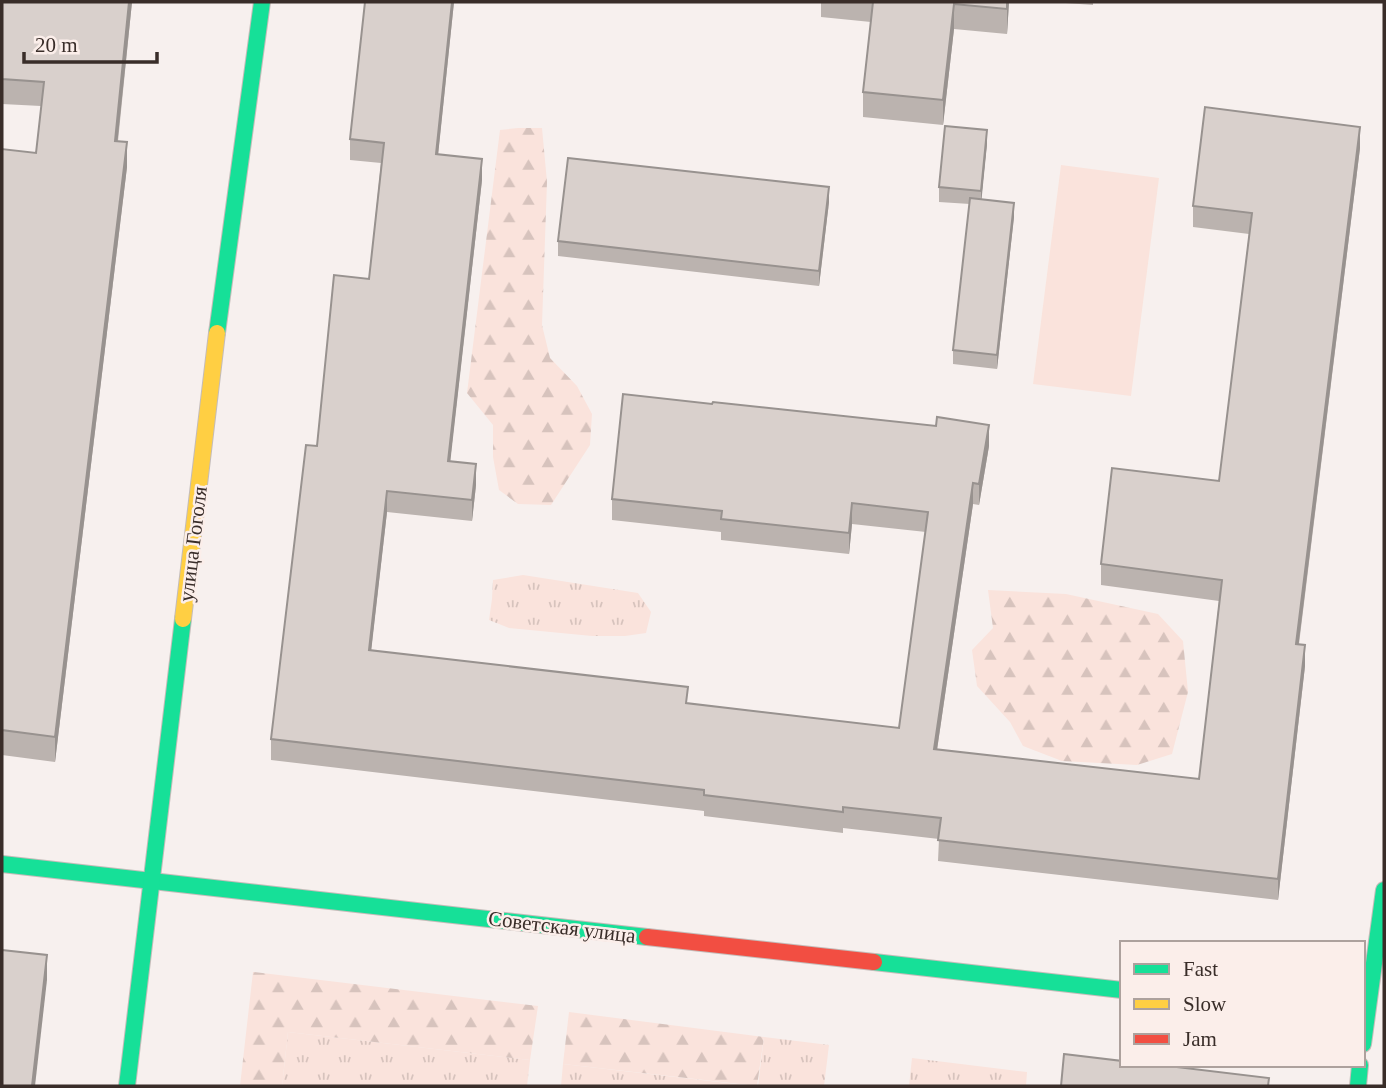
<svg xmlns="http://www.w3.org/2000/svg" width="1386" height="1088" viewBox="0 0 1386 1088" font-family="'Times New Roman',serif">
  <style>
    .grass { fill: url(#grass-tufts) }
    .forest { fill: url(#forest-firs) }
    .green { fill: #fae3dc }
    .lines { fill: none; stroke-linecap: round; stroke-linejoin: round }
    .fast-casing { stroke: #c4bcb9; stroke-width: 18 }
    .slow-casing { stroke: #c4bcb9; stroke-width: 18 }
    .jam-casing { stroke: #c4bcb9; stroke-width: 18 }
    .fast { stroke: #16e098; stroke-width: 16 }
    .slow { stroke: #ffcf43; stroke-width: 16 }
    .jam { stroke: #f24e42; stroke-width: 16 }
    .wall { fill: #bbb3af }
    .shaded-wall { fill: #98928f }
    .building { fill: #d9d0cc; stroke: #98928f; stroke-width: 2 }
    .labels { text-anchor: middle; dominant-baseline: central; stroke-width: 5; stroke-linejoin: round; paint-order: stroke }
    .street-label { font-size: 21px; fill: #392d29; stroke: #fbeeea }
  </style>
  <defs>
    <pattern id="grass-tufts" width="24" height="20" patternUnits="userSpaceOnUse" patternTransform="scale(1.75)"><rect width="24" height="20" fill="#fae3dc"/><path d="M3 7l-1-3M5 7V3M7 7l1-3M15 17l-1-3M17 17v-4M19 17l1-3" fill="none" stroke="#d7c3bd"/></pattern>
    <pattern id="forest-firs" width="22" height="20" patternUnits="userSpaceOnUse" patternTransform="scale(1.75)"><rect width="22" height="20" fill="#fae3dc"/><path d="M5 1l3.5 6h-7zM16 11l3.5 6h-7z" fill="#d7c3bd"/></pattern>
  </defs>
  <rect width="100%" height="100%" fill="#f7f0ee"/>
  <g class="grass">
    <polygon points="523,575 638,593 651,612 646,633 625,636 592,636 509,628 489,620 492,599 493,580"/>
    <polygon points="288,1032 530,1060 527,1086 282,1086"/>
    <polygon points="764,1037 829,1045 824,1086 758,1086"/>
    <polygon points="912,1058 1027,1072 1026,1086 909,1086"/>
    <polygon points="563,1064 753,1086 561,1086"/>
  </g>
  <g class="forest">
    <polygon points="518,128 542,128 547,182 542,325 550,358 577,386 592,414 590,445 551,505 518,504 499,490 493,457 493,425 467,393 500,130"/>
    <polygon points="988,590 1066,594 1158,614 1183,641 1188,692 1172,754 1137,765 1062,761 1023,746 1010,722 977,686 972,650 993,628"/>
    <polygon points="253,972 538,1006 530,1060 288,1032 282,1086 240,1086"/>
    <polygon points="569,1012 764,1037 757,1086 563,1064"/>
  </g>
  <polygon class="green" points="1061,165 1159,178 1131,396 1033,384"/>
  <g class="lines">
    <defs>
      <g id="fast">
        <polyline points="217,333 262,2"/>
        <polyline points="2,864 647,937"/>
        <polyline points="874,962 1122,990"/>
        <polyline points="1363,1044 1384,890"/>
        <polyline points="127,1086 183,619"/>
        <polyline points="1358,1086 1360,1065"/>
      </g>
      <polyline id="slow" points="183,619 217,333"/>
      <polyline id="jam" points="647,937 874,962"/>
    </defs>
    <use href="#fast" class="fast-casing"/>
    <use href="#slow" class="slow-casing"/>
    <use href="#jam" class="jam-casing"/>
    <use href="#fast" class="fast"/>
    <use href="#slow" class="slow"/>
    <use href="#jam" class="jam"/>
  </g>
  <g class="wall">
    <polygon points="2,2 132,2 118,141 127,167 55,762 2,755 2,149 36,153 41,106 2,104"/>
    <polygon points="454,2 438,154 482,180 450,461 476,485 472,521 387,512 371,650 688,703 899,728 926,532 852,524 849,554 721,540 721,532 612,520 612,499 989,446 979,505 973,504 937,750 1199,779 1219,601 1101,585 1101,564 1219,481 1249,234 1193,227 1193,206 1360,148 1299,644 1305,666 1278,900 938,861 939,839 843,828 843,833 704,816 704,811 271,760 271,739 317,446 369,279 381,163 350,160 350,139"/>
    <polygon points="821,2 1009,2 1007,34 954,29 943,125 863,117 863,92 871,22 821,17"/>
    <polygon points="1052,2 1093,2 1093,5"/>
    <polygon points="987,144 981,199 1014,217 997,369 953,364 953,350 970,204 939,202 939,187"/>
    <polygon points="829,202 819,286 558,256 558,241"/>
  </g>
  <g class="shaded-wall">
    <polygon points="129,2 132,2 115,165 115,141"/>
    <polygon points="452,2 454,2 436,175 436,154"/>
    <polygon points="1007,2 1009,2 1007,34"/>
    <polygon points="954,4 954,29 943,125 943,100"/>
    <polygon points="1360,127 1360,148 1296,665 1296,644"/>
    <polygon points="987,130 987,144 981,205 981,191"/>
    <polygon points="127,142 127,167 55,762 55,737"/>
    <polygon points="482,159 482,180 448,482 448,461"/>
    <polygon points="829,187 829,202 819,286 819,271"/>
    <polygon points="1014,203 1014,217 997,369 997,355"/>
    <polygon points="989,425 989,446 979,505 979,484"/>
    <polygon points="476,464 476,485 472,521 472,500"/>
    <polygon points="973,483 973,504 934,770 934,749"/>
    <polygon points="387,491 387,512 369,670 369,650"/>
    <polygon points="852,503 852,524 849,554 849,533"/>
    <polygon points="1305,645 1305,666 1278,900 1278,879"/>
    <polygon points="47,955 47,980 35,1086 32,1086"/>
  </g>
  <g class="building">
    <polygon points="2,2 129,2 115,141 127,142 55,737 2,730 2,149 36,153 44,82 2,79"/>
    <polygon points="365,2 452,2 436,154 482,159 448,461 476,464 472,500 387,491 369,650 688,687 686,703 899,728 928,512 852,503 849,533 721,519 722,511 612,499 623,394 712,404 713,402 936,426 937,417 989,425 979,484 973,483 934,749 1199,779 1222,580 1101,564 1112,468 1219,481 1252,213 1193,206 1205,107 1360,127 1296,644 1305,645 1278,879 938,840 941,818 843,807 843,812 704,795 704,790 271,739 306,445 317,446 334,275 369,279 384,143 350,139"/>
    <polygon points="873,2 1007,2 1007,9 954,4 943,100 863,92"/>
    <polygon points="945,126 987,130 981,191 939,187"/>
    <polygon points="568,158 829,187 819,271 558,241"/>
    <polygon points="970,198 1014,203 997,355 953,350"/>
    <polygon points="2,950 47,955 32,1086 2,1086"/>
    <polygon points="1064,1054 1122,1061 1122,1065 1160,1065 1269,1078 1268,1086 1061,1086"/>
  </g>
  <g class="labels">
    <g class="street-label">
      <text transform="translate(193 544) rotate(-83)">улица Гоголя</text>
      <text transform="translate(562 927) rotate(7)">Советская улица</text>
    </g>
  </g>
  <rect width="1386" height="1088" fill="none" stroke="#392d29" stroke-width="7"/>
  <rect x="1120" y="941" width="245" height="126" fill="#fbeeea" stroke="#ada19d" stroke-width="2"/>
  <rect x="1134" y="964" width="35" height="10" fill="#16e098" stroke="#ada19d" stroke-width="2"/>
  <text x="1183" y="976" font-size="21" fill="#392d29">Fast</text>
  <rect x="1134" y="999" width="35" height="10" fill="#ffcf43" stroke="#ada19d" stroke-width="2"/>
  <text x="1183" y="1011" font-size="21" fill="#392d29">Slow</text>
  <rect x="1134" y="1034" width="35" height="10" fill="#f24e42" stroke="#ada19d" stroke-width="2"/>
  <text x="1183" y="1046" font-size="21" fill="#392d29">Jam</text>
  <path d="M24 52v10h133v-10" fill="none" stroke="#392d29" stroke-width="3.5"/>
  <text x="35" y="52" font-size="21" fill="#392d29" stroke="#fbeeea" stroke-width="5" paint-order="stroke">20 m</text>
</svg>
